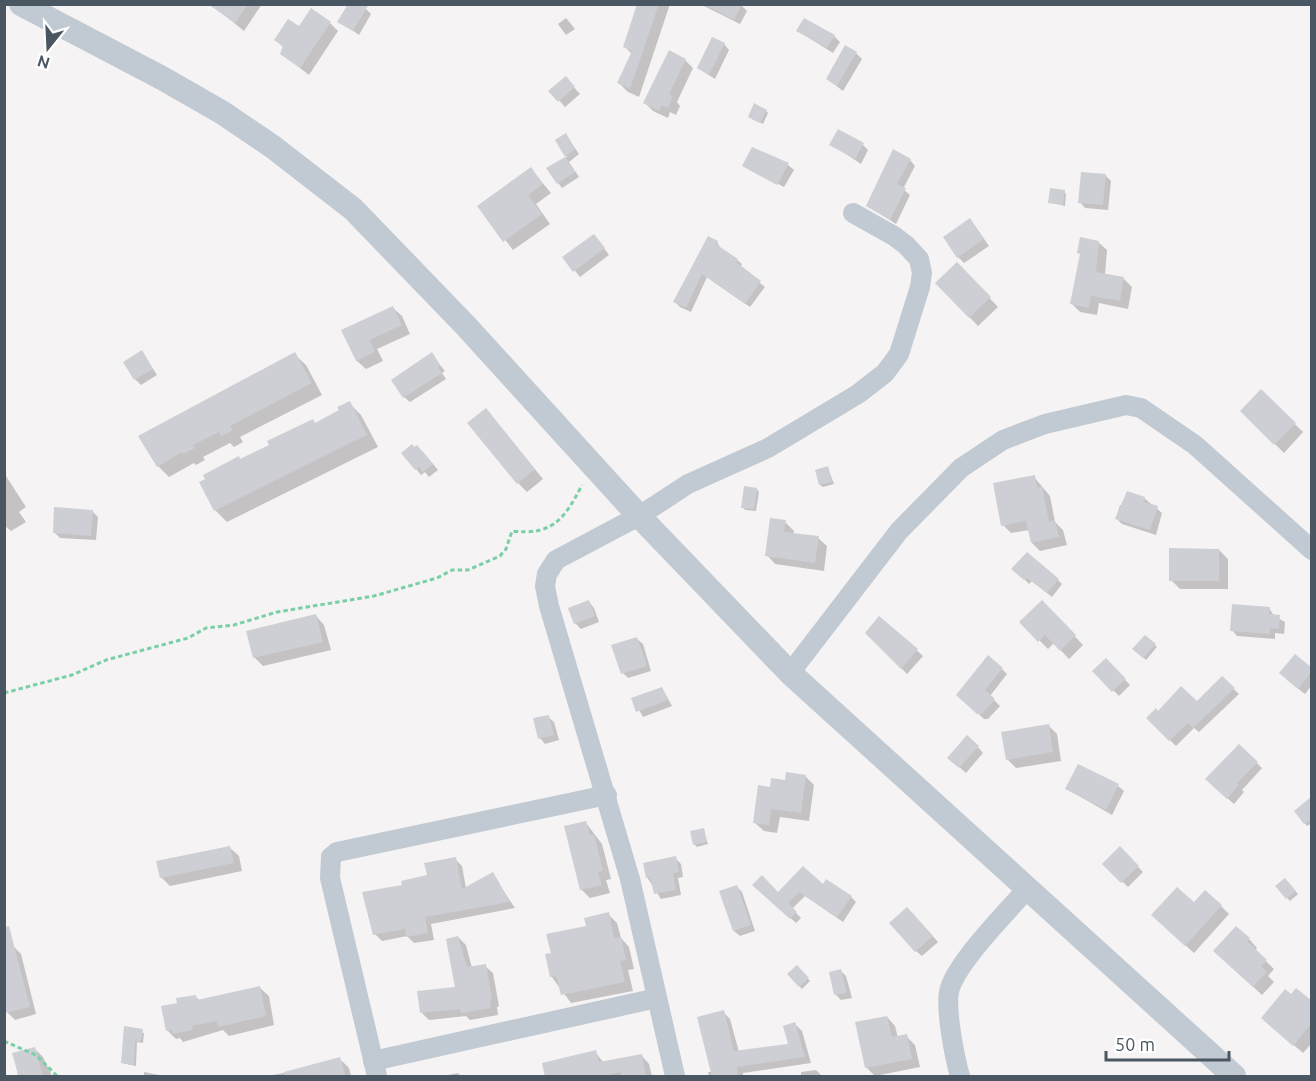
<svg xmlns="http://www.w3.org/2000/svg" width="1316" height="1081" viewBox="0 0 1316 1081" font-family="Ubuntu,sans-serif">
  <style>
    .shadow { fill: #0003 }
    .building { fill: #cdcfd5 }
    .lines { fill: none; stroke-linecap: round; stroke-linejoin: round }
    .path { stroke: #7ad0a6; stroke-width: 3; stroke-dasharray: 4.5 3; stroke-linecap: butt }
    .minor { stroke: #c1cad2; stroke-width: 20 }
    .tertiary { stroke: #c1cad2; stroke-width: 24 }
  </style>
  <rect width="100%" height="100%" fill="#f5f3f3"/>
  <g class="shadow">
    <polygon points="220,4 262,4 244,31 218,10"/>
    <polygon points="639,4 670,4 639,97 628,92 619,83 632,54 625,47"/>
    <polygon points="700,4 740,4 747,11 740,24"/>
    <polygon points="366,9 371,14 359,35 339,21"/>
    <polygon points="566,18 575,29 566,35 558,24"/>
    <polygon points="330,23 338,31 309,75 282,54 284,48 276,40 299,28"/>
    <polygon points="798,31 834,36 840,42 833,53"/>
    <polygon points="724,44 729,50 715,79 698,68"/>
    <polygon points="856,53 862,59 843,91 827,79"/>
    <polygon points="685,60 693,68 677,102 680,106 676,115 670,112 668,118 653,111 645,103"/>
    <polygon points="571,84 580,94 565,107 551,91"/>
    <polygon points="766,111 768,113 763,124 752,119"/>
    <polygon points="566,135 579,154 569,162 579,177 562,188 548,169 567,157 557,141"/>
    <polygon points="831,144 863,145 868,150 861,164"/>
    <polygon points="910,160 915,166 903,189 910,195 896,224 868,206"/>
    <polygon points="743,165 788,165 794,170 784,187"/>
    <polygon points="531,169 551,193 536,204 550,224 513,250 479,206"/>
    <polygon points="1105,175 1111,181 1108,210 1085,208 1080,202"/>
    <polygon points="1064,192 1066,194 1065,206 1049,202"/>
    <polygon points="975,226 989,246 964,263 958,257"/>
    <polygon points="599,241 609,255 580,277 564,257"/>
    <polygon points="717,242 721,249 737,260 742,264 740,267 765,287 750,307 707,277 691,312 680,307 675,302"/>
    <polygon points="1098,242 1107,250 1105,275 1124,279 1132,287 1128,309 1099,303 1097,315 1080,312 1072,304 1081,255"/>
    <polygon points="957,264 998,307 978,326 937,283"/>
    <polygon points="393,308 402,316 410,334 377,349 383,361 366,369 357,361 343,331"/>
    <polygon points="142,352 157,375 141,385 135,379"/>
    <polygon points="294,354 306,365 322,395 240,437 243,442 234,447 230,443 203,457 205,460 196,465 194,463 169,477 158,466"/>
    <polygon points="431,354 445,371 442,373 446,379 410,402 404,397"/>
    <polygon points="1262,392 1303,432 1284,453 1242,411"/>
    <polygon points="349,403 361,415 378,447 227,522 215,510 316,424 341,411"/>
    <polygon points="494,419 543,479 527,492 518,483"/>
    <polygon points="423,452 438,470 429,477 425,472 421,475 403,453"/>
    <polygon points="828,468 834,484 823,487 820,485"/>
    <polygon points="4,473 26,507 19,512 26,522 11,531 4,525"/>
    <polygon points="1034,477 1050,496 1055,522 1063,530 1067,545 1040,551 1032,543 1029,530 1011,533 1003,525"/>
    <polygon points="757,489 759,492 756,511 745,510 743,507"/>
    <polygon points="1144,498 1162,513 1156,535 1122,524 1116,518 1120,505 1124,507"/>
    <polygon points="92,511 98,517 96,540 60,538 54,532"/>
    <polygon points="785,522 794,531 793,535 818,538 827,546 824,571 775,564 767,555"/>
    <polygon points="1219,550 1228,559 1228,589 1180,589 1171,580"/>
    <polygon points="1014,568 1058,580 1062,584 1052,597 1032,581 1029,584"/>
    <polygon points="589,602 594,608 599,622 581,629 575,623"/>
    <polygon points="1042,602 1083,645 1069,659 1054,643 1048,649 1021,622"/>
    <polygon points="1269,608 1274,616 1285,622 1284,634 1275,633 1275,639 1237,636 1232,630"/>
    <polygon points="316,616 324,625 331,650 263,666 254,657"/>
    <polygon points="880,618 923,656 907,674 867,633"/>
    <polygon points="1145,637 1157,647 1146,660 1134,649"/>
    <polygon points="637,639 643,644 651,671 628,678 623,673"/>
    <polygon points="1295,656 1312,669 1312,685 1305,694 1286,679"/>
    <polygon points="1106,660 1130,685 1119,696 1094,671"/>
    <polygon points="1002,669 1007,674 990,696 1000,706 988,719 984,719 964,700"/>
    <polygon points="1222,678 1239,694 1199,732 1194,728 1176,746 1148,718 1197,703"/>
    <polygon points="662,688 672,706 643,717 633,699"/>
    <polygon points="548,717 554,722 559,740 545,744 540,738"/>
    <polygon points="1048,725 1057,734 1061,761 1016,768 1008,760"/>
    <polygon points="1239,746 1262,768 1242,790 1244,792 1234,804 1212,785"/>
    <polygon points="978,747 983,753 966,773 955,763"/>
    <polygon points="805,776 814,785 809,821 780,817 777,833 764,831 755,823 771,789"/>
    <polygon points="1118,786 1124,791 1112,815 1067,789"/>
    <polygon points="1307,802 1312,807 1312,823 1307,826 1296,811"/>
    <polygon points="586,823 602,844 611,879 606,880 610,893 590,898 581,889"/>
    <polygon points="703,830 708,844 697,847 694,844"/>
    <polygon points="230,848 239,856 242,871 170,886 161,877"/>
    <polygon points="1120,849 1143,872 1128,887 1104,864"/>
    <polygon points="675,858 681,864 683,877 678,878 681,895 661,899 647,877"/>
    <polygon points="455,859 462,866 466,888 492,874 515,908 431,924 434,940 414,943 407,936 382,941 375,934 404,886 428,876"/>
    <polygon points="1285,880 1298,894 1290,901 1277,886"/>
    <polygon points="754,885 778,894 823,886 851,897 856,902 843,922 805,896 792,909 801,918 796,923"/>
    <polygon points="737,887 742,892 755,931 740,936 734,931"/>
    <polygon points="1194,904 1221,906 1229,914 1194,953 1162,924"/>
    <polygon points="608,914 617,923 621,938 629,947 634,969 628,970 633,991 571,1003 551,976 552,954"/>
    <polygon points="913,914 938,942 922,956 916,951"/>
    <polygon points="458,937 466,945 472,968 485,966 493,973 499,1006 497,1007 498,1015 470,1020 466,1016 429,1020 422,1013 456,988"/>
    <polygon points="1249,939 1257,948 1255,951 1274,969 1268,976 1274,982 1262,995 1224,960"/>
    <polygon points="13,946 21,954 36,1014 15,1020 7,1012"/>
    <polygon points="797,967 810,981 802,989 789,974"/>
    <polygon points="841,971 846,976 852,998 841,1000 836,995"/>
    <polygon points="260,988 269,996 274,1025 229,1036 223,1030 183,1042 180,1038 176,1039 167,1030 178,1004 195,996 200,1001"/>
    <polygon points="1296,990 1312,1002 1312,1043 1303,1053 1263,1018"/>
    <polygon points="723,1012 730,1019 739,1052 790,1045 795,1024 802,1031 811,1063 743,1073 743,1076 709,1076 708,1072 712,1072"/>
    <polygon points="887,1017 895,1026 898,1038 906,1036 915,1045 920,1067 875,1076 866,1067"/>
    <polygon points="126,1028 144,1033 143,1043 137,1042 136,1066 122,1063"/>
    <polygon points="34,1048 43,1057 52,1076 18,1076 14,1054"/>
    <polygon points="595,1052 604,1063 641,1055 649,1064 652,1076 546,1076"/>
    <polygon points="342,1061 349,1068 351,1076 268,1076"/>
    <polygon points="816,1070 822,1076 801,1076 801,1072"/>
    <polygon points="144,1072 164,1076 144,1076"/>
    <polygon points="458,1073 461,1076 443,1076"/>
  </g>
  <g class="building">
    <polygon points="208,4 248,4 235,23"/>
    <polygon points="348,4 369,4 353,31 337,22"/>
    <polygon points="637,4 659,4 630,89 617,83 632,51 623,47"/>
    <polygon points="703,4 742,4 734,20"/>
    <polygon points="311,8 331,22 300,68 280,54 283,46 274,40 288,19 299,26"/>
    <polygon points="804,18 835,35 827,48 796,31"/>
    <polygon points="712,37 725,43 709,75 697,68"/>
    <polygon points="845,45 857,52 837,86 826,79"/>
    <polygon points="669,50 686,59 669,94 673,96 668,108 662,105 659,111 643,103"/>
    <polygon points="566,76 575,87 558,102 548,91"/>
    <polygon points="754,103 767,110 760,123 748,117"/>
    <polygon points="838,129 864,143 855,159 829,145"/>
    <polygon points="566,133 575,149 565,157 575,172 557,184 546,168 565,157 555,140"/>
    <polygon points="752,147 789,163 777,185 742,166"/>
    <polygon points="893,149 911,159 897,184 906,188 890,220 866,206"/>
    <polygon points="531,167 543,184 528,195 542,214 503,242 477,206"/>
    <polygon points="1081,172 1106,174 1103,205 1078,203"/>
    <polygon points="1050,188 1065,190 1063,205 1048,203"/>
    <polygon points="970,218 984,239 957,258 943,237"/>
    <polygon points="594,234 605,248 573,272 562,257"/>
    <polygon points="708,236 718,241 715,247 717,245 738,259 736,262 761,281 745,304 702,274 686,308 673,302"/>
    <polygon points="1080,237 1099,241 1096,272 1124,277 1120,301 1091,296 1089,308 1070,304 1080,254 1077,253"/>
    <polygon points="957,262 991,297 969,318 935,283"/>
    <polygon points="393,306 402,325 370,340 375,352 356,361 341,330"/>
    <polygon points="142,350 153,369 134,380 123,362"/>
    <polygon points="295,352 312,383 230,426 233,430 221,436 219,432 193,445 195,448 183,454 182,452 157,467 138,436"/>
    <polygon points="432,352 440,365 438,367 442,373 403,398 391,380"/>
    <polygon points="1261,389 1296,423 1274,445 1240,411"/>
    <polygon points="350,401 367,435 214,511 199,482 205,479 203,475 239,456 240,459 269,445 267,441 313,419 315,423 339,410 337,407"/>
    <polygon points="486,408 535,469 517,484 467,423"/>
    <polygon points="412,444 414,447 417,445 433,464 423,472 419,467 415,470 401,453"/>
    <polygon points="828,466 832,482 819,485 815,470"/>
    <polygon points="1035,475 1037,488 1042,486 1049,522 1055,520 1059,537 1031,543 1026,521 1001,526 993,483"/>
    <polygon points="744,486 757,488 754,509 741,508"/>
    <polygon points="1127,491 1145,497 1144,502 1158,506 1150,530 1115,519"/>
    <polygon points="54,507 93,510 91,536 53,533"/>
    <polygon points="770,518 786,520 784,532 819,536 815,563 765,556"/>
    <polygon points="1169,548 1219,549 1219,581 1169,581"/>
    <polygon points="1027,552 1059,579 1047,593 1027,578 1024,580 1011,569"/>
    <polygon points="589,600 595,616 574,624 568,608"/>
    <polygon points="1042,600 1076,635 1060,651 1045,635 1038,642 1019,622"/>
    <polygon points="1232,604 1270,607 1269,614 1280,615 1279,629 1270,628 1270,634 1230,631"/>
    <polygon points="316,614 323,642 253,658 246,631"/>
    <polygon points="879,616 918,649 901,669 865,633"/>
    <polygon points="1145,635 1156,644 1143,658 1132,649"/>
    <polygon points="637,637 647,666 621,674 611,645"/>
    <polygon points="1295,654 1311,667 1311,673 1298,689 1279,673"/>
    <polygon points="988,655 1003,668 985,690 995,699 982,714 977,714 956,695"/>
    <polygon points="1106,658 1126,679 1112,692 1092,671"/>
    <polygon points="1222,676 1235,688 1193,728 1188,723 1169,741 1146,718 1156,708 1158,711 1181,686 1197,701"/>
    <polygon points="662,687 668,700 636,712 631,698"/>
    <polygon points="549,715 554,735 538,739 533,718"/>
    <polygon points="1049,724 1053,752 1006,760 1001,732"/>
    <polygon points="967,735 979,746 959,768 947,758"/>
    <polygon points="1239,744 1258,762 1237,783 1239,785 1227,799 1205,779"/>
    <polygon points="1078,764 1119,784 1106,810 1065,789"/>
    <polygon points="786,772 806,775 801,813 771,809 769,825 753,823 758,785 770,787 771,778 785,780"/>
    <polygon points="1311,797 1311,819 1304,824 1294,811"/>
    <polygon points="586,821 590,835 594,834 603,871 598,872 602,885 580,890 564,826"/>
    <polygon points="704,828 707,842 693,845 690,831"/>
    <polygon points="230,846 234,863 160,878 156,861"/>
    <polygon points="1120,846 1139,866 1121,883 1102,864"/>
    <polygon points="676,856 679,872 673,873 676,890 654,894 650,877 646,878 643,863"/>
    <polygon points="456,857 462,889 493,872 510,902 425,917 428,933 406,937 405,929 373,935 362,892 402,885 401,881 427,875 424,863"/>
    <polygon points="803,866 823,884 826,879 852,896 837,917 799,892 788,903 797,912 790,919 752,885 762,875 778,892"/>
    <polygon points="1285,878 1296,891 1286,899 1275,886"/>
    <polygon points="737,885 751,925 733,931 719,891"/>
    <polygon points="1177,887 1194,902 1205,890 1222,905 1185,946 1151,915"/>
    <polygon points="907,907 933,936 915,952 889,923"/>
    <polygon points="609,912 614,938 621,937 626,960 620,961 625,982 561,995 556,976 550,977 545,954 551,953 546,934 586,926 584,918"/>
    <polygon points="9,926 30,1007 4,1013 4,927"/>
    <polygon points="1236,926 1250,938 1247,941 1267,960 1261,966 1267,972 1253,987 1213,951"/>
    <polygon points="458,936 467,967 486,964 492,999 490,999 491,1008 461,1013 460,1009 420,1013 417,991 455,987 446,939"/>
    <polygon points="797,965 809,978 799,987 787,974"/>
    <polygon points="841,969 847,993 834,995 829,972"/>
    <polygon points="260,986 266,1016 218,1027 217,1021 192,1026 193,1030 173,1034 172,1030 166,1031 161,1006 177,1003 176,998 196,995 197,1000"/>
    <polygon points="1296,988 1311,1000 1311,1024 1293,1046 1261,1018 1285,989 1291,994"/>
    <polygon points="724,1010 734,1051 788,1044 783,1026 795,1022 805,1057 737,1067 738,1077 712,1077 697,1017"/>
    <polygon points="887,1016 892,1037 907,1034 912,1059 865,1068 855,1022"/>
    <polygon points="124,1026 143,1029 141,1041 135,1041 134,1065 121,1063"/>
    <polygon points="35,1047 43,1077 19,1077 12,1053"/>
    <polygon points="596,1050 599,1062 642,1054 646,1077 621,1077 620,1072 601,1077 545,1077 542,1063"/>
    <polygon points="340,1057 346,1077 284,1077 284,1072"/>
  </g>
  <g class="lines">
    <g class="path">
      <path d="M4,693L72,675L106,660L188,638L206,628L234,625L277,612L374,596L437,578L452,570H468L500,556L506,549L512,531C553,536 565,518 582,485"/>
      <polyline points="4,1041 36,1055 57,1076"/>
    </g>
    <g class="minor">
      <polyline points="790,673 899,531 961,468 1003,440 1045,424 1126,405 1141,408 1195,445 1312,550"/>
      <polyline points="373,1061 657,998"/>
      <polyline points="377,1076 330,878 331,857 337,852 607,795"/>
      <polyline points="675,1076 630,879 549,606 545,586 547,574 556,560 639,516 688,484 768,448 858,394 885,373 899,354 920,287 922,273 919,259 906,245 894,236 853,213"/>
      <path d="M960,1076C955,1059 944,1005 950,988C959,960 1007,912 1027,889"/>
    </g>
    <polyline class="tertiary" points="21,4 162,78 223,113 273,147 353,209 466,326 639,516 790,673 1234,1076"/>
  </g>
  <rect width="1316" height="1081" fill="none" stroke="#4a5661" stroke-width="12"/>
  <g transform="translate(48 48) rotate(198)" stroke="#ffffff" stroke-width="4.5" paint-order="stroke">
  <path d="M0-4.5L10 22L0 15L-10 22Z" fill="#4a5661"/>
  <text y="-9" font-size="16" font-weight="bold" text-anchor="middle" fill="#4a5661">N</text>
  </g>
  <path d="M1106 1051v9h123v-9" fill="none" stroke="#4a5661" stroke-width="3"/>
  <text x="1115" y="1051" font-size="18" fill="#4a5661" stroke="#ffffff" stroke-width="4.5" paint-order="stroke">50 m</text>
</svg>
